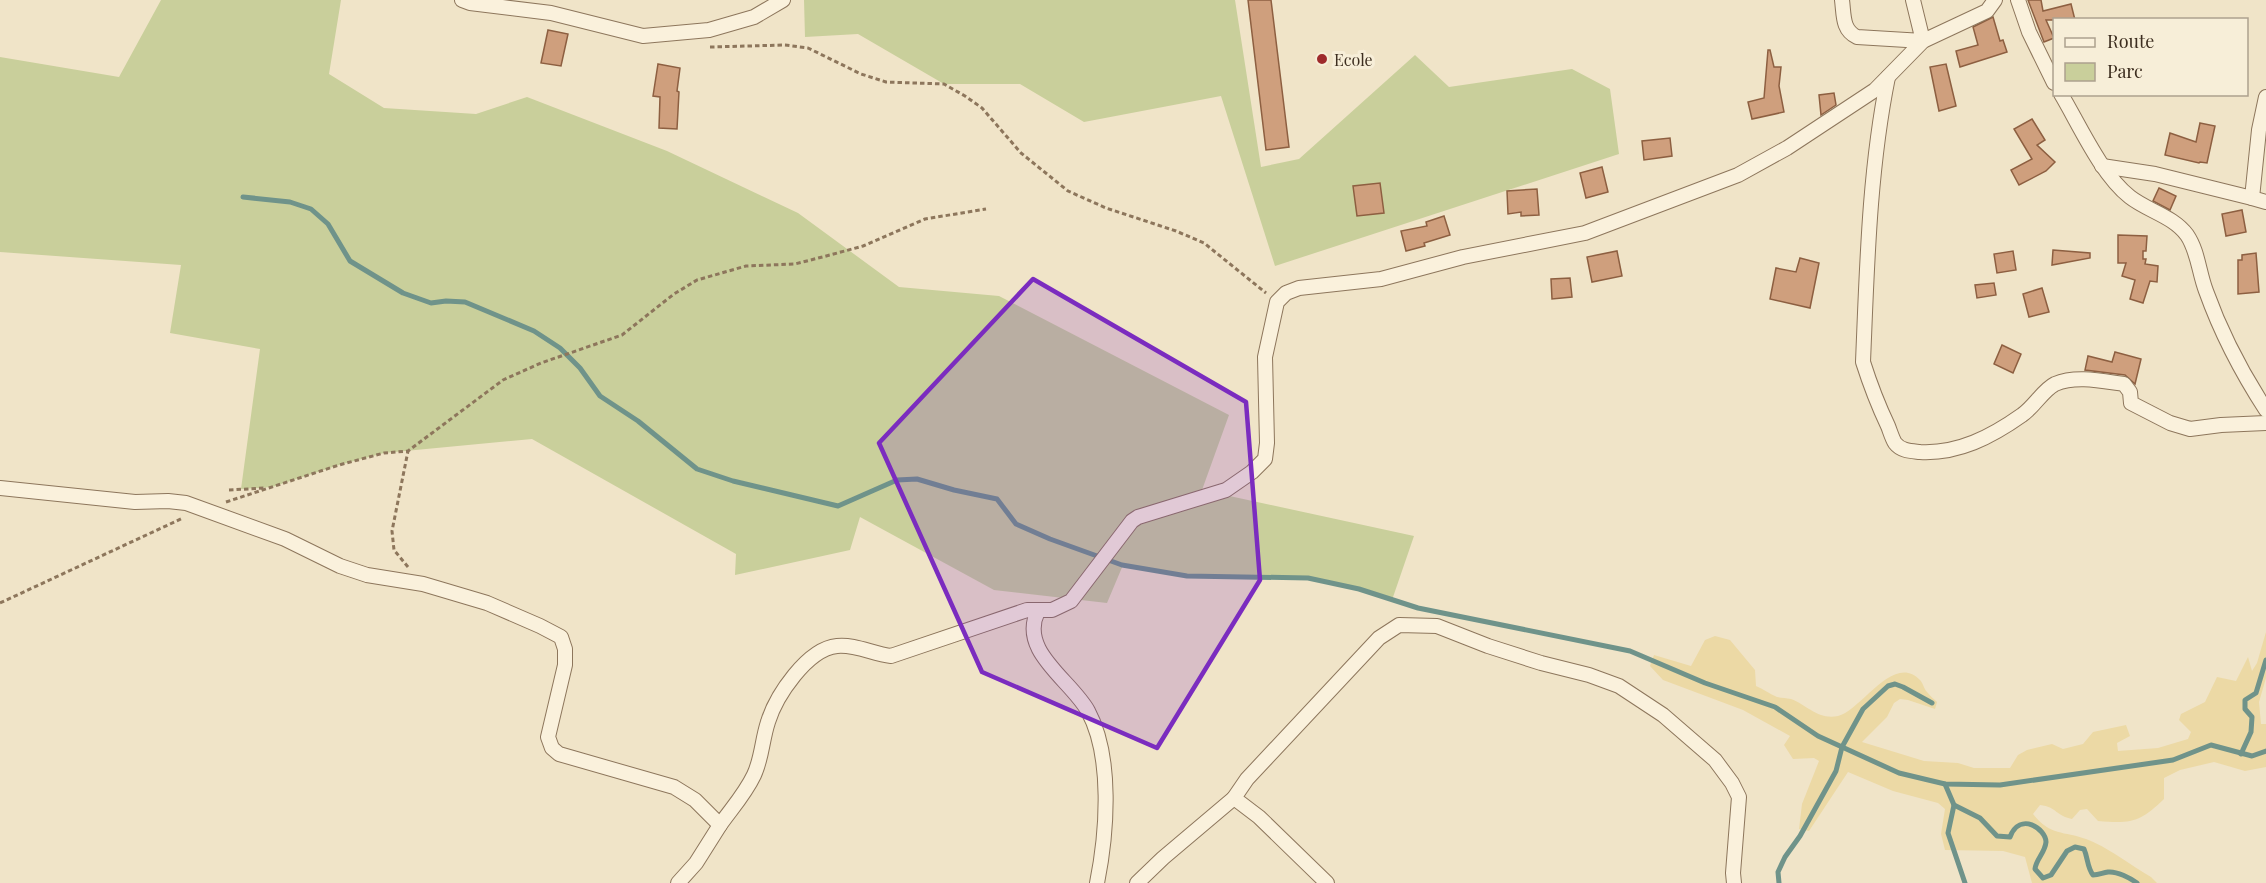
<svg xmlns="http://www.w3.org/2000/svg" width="2266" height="883" viewBox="0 0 2266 883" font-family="'Playfair Display',serif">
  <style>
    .green { fill: #c9cf9b }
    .sand { fill: #ecd9a5 }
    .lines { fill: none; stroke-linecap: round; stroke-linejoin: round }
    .stream { stroke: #6f938a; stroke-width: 5 }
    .building { fill: #cf9f7d; stroke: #8d5f41; stroke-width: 1.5 }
    .street-casing { stroke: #8d765c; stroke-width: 16 }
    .path { stroke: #8d765c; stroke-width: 3; stroke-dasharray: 4.5 3; stroke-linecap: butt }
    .street { stroke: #faf1dc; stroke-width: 14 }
    .marked { fill: #7b2cbf; fill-opacity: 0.2; stroke: #7b2cbf; stroke-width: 4.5; stroke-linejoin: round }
    .poi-dot { fill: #9e2a2b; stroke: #f7eed8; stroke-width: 2 }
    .labels { text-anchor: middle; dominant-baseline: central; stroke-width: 6; stroke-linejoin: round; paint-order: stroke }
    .poi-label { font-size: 16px; fill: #3d2e20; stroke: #f7eed8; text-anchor: start }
  </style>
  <rect width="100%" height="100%" fill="#f0e4c8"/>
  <g class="green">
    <polygon points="161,0 341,0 329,74 384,108 476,114 527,97 667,151 798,213 899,287 999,296 1229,415 1202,490 1414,536 1392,600 1359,589 1308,578 1187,576 1123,565 1107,603 994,590 860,517 850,550 735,575 736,554 532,439 384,453 339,465 272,487 241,489 260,349 170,333 181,265 0,252 0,57 119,77"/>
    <polygon points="804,0 1235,0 1261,167 1299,159 1415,55 1449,87 1572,69 1610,89 1619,154 1275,266 1221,96 1084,122 1020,84 944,84 858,34 805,37"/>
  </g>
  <path class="sand" d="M2266,632V678L2259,702L2261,724H2266V767L2245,771L2214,762L2180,770L2164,778V799C2140,822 2132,824 2098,821L2087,809L2080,810L2072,819C2056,816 2057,807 2040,805L2033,814C2050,836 2064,831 2086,839C2106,846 2132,866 2151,877L2157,883H2032L2025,857L2003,851L1945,850L1941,834L1945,809L1938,803L1893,791L1848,772L1809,831L1799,829L1802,804L1819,761L1814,758L1793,759L1784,745L1790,736L1743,710L1663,680L1650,666L1654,655L1691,666L1705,640L1715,636L1730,640L1755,670L1756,686C1763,689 1770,694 1777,697C1781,698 1786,698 1791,699C1807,705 1818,720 1838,716C1861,711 1893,652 1920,680C1923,683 1924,689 1927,692C1930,696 1934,699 1937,702L1935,709L1908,700L1900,699L1894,703L1887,717L1862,742L1924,761L1958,763L1974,768H2010L2018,755L2027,750L2052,744L2063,749L2083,744L2093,732L2126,725L2130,736L2117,743L2118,751L2158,748L2188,739L2191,732L2179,720L2181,714L2205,702L2217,677L2236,681L2248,657L2252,671L2257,663Z"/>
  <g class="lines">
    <g class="stream">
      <polyline points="243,197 290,202 311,209 328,224 350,261 403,293 431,303 446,301 465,302 534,331 560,348 580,368 600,396 638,421 697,469 733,481 838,506 897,480 917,479 954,490 997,499 1016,524 1050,539 1122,565 1187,576 1308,578 1359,589 1418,608 1630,651 1705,683 1775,707 1818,736 1899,773 1945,784 2000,785 2173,760 2211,745 2252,756 2266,751"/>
      <polyline points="2241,754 2251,732 2252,717 2245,709 2245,700 2256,693 2266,660"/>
      <path d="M1945,784L1954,805L1980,818L1997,836L2010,837C2020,811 2046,829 2046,842C2045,853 2036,859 2035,869L2043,878L2051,875L2067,851L2075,847L2084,849C2088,858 2087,867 2093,875C2099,875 2102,873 2108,872C2117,871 2130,878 2137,883"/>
      <polyline points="1954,805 1948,833 1965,883"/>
      <polyline points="1779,883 1778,872 1785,857 1800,836 1836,771 1842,747 1863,709 1888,686 1895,684 1903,687 1932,703"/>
    </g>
  </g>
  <g class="building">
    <polygon points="1248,0 1271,0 1289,147 1266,150"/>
    <polygon points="2028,0 2041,0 2043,11 2071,4 2075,20 2046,20 2054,38 2044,42"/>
    <polygon points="1993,17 2000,41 2003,40 2007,52 1960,67 1956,51 1978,45 1973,27"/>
    <polygon points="548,30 568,34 561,66 541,63"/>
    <polygon points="1768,50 1770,50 1774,67 1781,67 1779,86 1784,112 1752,119 1748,102 1764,98"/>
    <polygon points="658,64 680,68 677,91 679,92 677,129 659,128 660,97 653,96"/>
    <polygon points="1946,64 1956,106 1939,111 1930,67"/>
    <polygon points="1834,93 1836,105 1821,115 1819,95"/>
    <polygon points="2032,119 2045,140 2037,145 2055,162 2046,171 2019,185 2011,170 2032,159 2014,129"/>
    <polygon points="2200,123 2215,126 2207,163 2200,162 2199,163 2165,155 2170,133 2196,142"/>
    <polygon points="1670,138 1672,156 1644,160 1642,141"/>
    <polygon points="1602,167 1608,192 1586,198 1580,173"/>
    <polygon points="1380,183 1384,213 1357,216 1353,186"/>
    <polygon points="2159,188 2176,196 2170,210 2153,201"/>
    <polygon points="1537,189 1539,215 1521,216 1521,212 1508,214 1507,191"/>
    <polygon points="2242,210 2246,232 2226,236 2222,214"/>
    <polygon points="1444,216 1450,235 1424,243 1425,246 1406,251 1401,231 1427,226 1426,222"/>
    <polygon points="2118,235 2147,236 2146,251 2143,251 2143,259 2146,259 2145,264 2158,266 2157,282 2150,281 2143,303 2130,299 2135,280 2122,276 2126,263 2118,263"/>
    <polygon points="2053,250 2090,253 2090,258 2052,265"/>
    <polygon points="1617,251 1622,276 1592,282 1587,257"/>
    <polygon points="2013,251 2016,270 1997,273 1994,254"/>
    <polygon points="2256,253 2259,292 2238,294 2238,260 2242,260 2242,255"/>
    <polygon points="1800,258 1819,263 1810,308 1770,299 1776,268 1796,272"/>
    <polygon points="1570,278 1572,297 1552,299 1551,279"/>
    <polygon points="1994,283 1996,295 1977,298 1975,285"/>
    <polygon points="2042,288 2049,312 2029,317 2023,294"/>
    <polygon points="2002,345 2021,354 2013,373 1994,364"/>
    <polygon points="2115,352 2141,359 2135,384 2125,375 2085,370 2088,356 2112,362"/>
  </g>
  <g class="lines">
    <defs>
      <g id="street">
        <polyline points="462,0 470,3 551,13 643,36 709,30 754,17 783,0"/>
        <path d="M1842,0C1844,15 1842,30 1857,37L1923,41L1913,0"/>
        <polyline points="2018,0 2029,32 2054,83"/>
        <path d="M1888,77C1869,171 1867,267 1863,362C1870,384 1878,405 1888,426C1890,431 1892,438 1895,443C1901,451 1911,451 1920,452C1958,454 1991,437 2022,415C2034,407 2043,390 2055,384C2076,375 2102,381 2124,384L2130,392L2131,403L2170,423L2190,429L2221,425L2266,423"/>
        <path d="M2061,94C2080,126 2101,174 2130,197C2148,211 2173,216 2187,235C2198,251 2199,273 2206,291C2221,333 2242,373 2266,410"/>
        <polyline points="2266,97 2259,130 2252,198 2266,202"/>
        <polyline points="2102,166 2155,174 2252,198"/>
        <path d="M0,488L135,502L168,501L186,503L285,539L340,566L367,575L423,584L487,603L540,626L561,637L565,649V665L548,737L552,748L559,754L674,787L695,800L720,825C732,808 745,794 754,775C762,758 762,740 768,722C776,696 807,649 837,646C855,644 873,654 891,656L1027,610H1052L1071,601L1132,521L1138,517L1226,490L1252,472L1265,459L1267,443L1265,357L1277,302L1286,293L1299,288L1381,279L1463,257L1585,233L1738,175L1787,148L1875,90L1923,41L1987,11L1995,0"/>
        <path d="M1038,611C1018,651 1071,680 1088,711C1113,757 1107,833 1097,883"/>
        <polyline points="678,883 696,863 720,825"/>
        <polyline points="1137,883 1163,858 1234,798"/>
        <polyline points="1327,883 1259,817 1234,798 1247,779 1379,638 1399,625 1437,626 1488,646 1541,663 1589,675 1619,686 1663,715 1715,760 1732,783 1739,797 1733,873 1734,883"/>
      </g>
    </defs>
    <use href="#street" class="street-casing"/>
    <g class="path">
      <polyline points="710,47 785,45 808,48 861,74 886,82 944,84 965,96 982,108 1021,153 1068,191 1106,208 1176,231 1204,243 1266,293"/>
      <polyline points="229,490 264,488"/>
      <polyline points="226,502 339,465 384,453 408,451 503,380 541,363 622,335 674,294 697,280 746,266 795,264 830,255 863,246 925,219 986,209"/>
      <polyline points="408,567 394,550 392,531 408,451"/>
      <polyline points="0,603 183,518"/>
    </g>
    <use href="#street" class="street"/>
  </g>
  <path class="marked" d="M1033,279L1246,402L1260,580L1157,748L982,672L879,443Z"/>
  <circle class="poi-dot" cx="1322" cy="59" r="6"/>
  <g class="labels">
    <g class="poi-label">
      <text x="1334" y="59">Ecole</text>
    </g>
  </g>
  <rect x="2053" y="18" width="195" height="78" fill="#f7eed8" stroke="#ada18e" stroke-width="1.5"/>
  <rect x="2065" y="38" width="30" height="9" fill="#faf1dc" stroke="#ada18e" stroke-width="1.5"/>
  <text x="2107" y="48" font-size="18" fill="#3d2e20">Route</text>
  <rect x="2065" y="63" width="30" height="18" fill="#c9cf9b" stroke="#ada18e" stroke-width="1.5"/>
  <text x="2107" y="78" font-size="18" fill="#3d2e20">Parc</text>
</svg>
